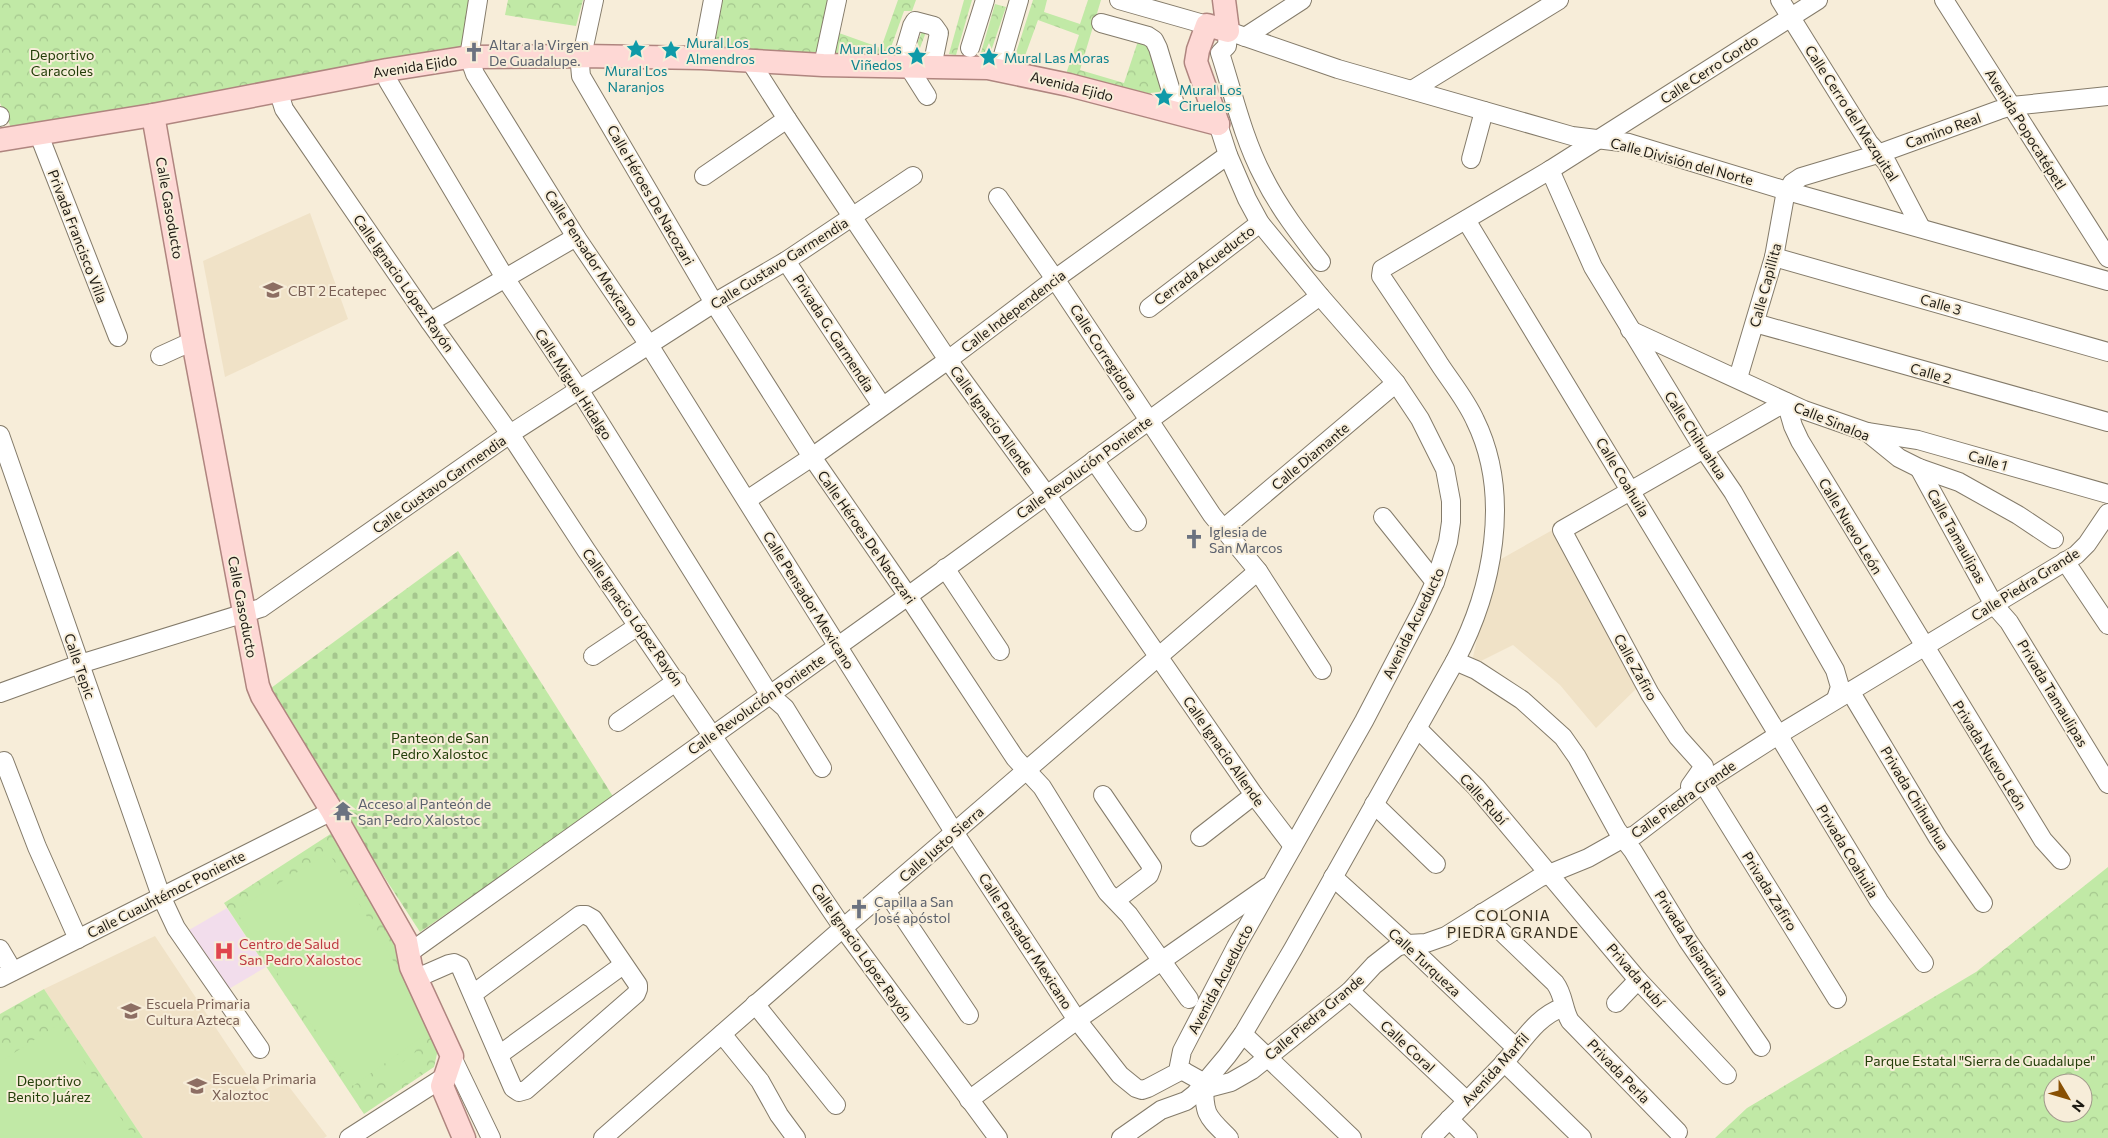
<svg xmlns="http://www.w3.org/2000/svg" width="2108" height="1138" viewBox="0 0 2108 1138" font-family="Commissioner,sans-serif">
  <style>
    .built { fill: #f0e2c7 }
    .medical { fill: #f2ddec }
    .cemetery { fill: url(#cemetery-stones) }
    .park { fill: url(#park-crowns); fill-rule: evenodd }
    .garden { fill: #c1e9a6 }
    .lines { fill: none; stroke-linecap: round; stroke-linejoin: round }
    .minor-casing { stroke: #847b6a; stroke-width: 20 }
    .major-casing { stroke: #af857f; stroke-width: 25 }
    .minor { stroke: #fff; stroke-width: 18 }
    .major { stroke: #fed8d5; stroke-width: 22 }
    .labels { text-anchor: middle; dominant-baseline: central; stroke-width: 4; stroke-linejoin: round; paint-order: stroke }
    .culture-label { font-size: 14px; fill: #0d838f; stroke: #f7edd9; text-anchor: start }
    .worship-label { font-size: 14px; fill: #5b616d; stroke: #f7edd9; text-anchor: start }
    .park-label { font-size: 14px; fill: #233e09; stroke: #f7edd9 }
    .street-label { font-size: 14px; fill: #1d1a13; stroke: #f7edd9 }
    .education-label { font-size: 14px; fill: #785e54; stroke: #f7edd9; text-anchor: start }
    .health-label { font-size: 14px; fill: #be3a42; stroke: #f7edd9; text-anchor: start }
    .neighbourhood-label { font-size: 15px; letter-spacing: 1px; fill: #393121; stroke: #f7edd9 }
  </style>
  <defs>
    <pattern id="cemetery-stones" width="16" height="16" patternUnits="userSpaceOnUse" patternTransform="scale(1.25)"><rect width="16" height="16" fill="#c1e9a6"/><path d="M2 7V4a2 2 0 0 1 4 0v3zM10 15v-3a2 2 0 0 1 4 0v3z" fill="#a5c78e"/></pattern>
    <pattern id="park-crowns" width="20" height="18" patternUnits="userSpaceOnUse" patternTransform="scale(1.25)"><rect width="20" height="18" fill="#c1e9a6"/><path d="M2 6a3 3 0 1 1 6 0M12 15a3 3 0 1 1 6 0" fill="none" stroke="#a5c78e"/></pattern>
  </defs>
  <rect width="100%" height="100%" fill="#f7edd9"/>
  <g class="built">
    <polygon points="310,213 348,319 225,377 203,261"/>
    <polygon points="1556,528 1637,688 1596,728 1560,685 1513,645 1471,666 1494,563"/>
    <polygon points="155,936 259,1093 283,1079 327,1136 324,1138 143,1138 44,989"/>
  </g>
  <polygon class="medical" points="227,908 266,967 222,993 182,934"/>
  <polygon class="cemetery" points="458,551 614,798 420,932 339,807 272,697 271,688"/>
  <g class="park">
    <polygon points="0,0 474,0 464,61 13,132 0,103"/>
    <polygon points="508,0 583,0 576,26 505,15"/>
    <polygon points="722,0 831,0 815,56 711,50"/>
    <polygon points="898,0 916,0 912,11 904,11 890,50 896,53 913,55 922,31 926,32 917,56 833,54 839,33 881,48"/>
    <polygon points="964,0 972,0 956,55 949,54"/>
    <polygon points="1033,0 1047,0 1044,12 1080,24 1088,0 1101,0 1080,70 1124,83 1138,41 1147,45 1164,97 1066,74 1079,35 1038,20 1022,64 1013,62"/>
    <polygon points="995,4 1006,7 989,57 980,56"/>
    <polygon points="332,833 400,944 441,1036 434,1067 364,1114 224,903"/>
    <path d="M2108,867V1138H1715L1747,1108L1976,972ZM2053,1083H2083V1113H2053Z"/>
    <polygon points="44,989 143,1138 0,1138 0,1014"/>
  </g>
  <g class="garden">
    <polygon points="329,853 398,969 430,1031 353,1086 235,910"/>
    <polygon points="59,1024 134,1138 0,1138 0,1062"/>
    <polygon points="417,1051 427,1067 396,1090 385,1075"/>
  </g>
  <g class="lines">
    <defs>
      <g id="minor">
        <polyline points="478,0 469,57 475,74 576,237 649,345 954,832 1077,1020 1120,1075 1136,1088 1142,1090 1148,1088 1182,1070"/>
        <polyline points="594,0 580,65 581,76 714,303 812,457 908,596 1015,758 1042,787 1107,892 1129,915 1189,999"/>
        <polyline points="1119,0 1207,25"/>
        <polyline points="1780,0 1869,143 1887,163 1921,228"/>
        <polyline points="1944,0 2108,258"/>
        <polyline points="1101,23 1148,36 1154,40 1158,48 1178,114"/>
        <polyline points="1245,37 1302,0"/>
        <polyline points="970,48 985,0"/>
        <polyline points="904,53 912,26 915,21 934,26 939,33 932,67"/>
        <polyline points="702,58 713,0"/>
        <polyline points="750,61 787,119 948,360 1046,494 1254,795 1293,846"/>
        <polyline points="823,65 837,0"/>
        <polyline points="908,66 927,96"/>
        <polyline points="999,69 1019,0"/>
        <polyline points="387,70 388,81 505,278 580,391 769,694 785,708 822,768"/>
        <polyline points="278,90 284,109 430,322 510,434 586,550 843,928 998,1138"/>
        <polyline points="1412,90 1559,0"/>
        <polyline points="0,116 0,117"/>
        <polyline points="1218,124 1228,155 1247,199 1260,223 1320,296 1396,383 1420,419 1445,469 1451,501 1451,522 1448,542 1435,582 1423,608 1364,721 1236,947 1182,1051 1179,1066 1185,1072 1212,1087 1231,1082 1252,1070 1350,991 1374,965 1397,947 1407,944 1426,943 1446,936 1539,878 1588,858 1620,840 1635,835 1703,783 1778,735 2076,555 2087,544 2108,513"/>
        <polyline points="39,135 118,337"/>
        <polyline points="1471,159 1484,111"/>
        <polyline points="1550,170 1593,267 1703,448 1733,492 1835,670 1840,687 1836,699"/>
        <polyline points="704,176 787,119"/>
        <polyline points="998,197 1055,279 1212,515 1258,571 1322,670"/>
        <polyline points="1466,220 1879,901 1924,963"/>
        <polyline points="1774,257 2108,352"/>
        <polyline points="786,261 882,406"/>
        <path d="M1321,262C1300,235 1279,208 1263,176C1243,138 1233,93 1220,53L1227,46L1228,31L1338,69L1572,136L1629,143L1787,191L2108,281"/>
        <polyline points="1149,308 1260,223"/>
        <polyline points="430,322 576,237"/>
        <polyline points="1755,323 2108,422"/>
        <polyline points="1630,330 1804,410 1867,432 1899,458 1919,468 1959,482 2018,515 2054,539"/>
        <polyline points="160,356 193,341"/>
        <polyline points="1738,378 1774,257 1785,196 1792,183 1801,177 1878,154 1999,110 2012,106 2108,96"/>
        <polyline points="1867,432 1918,440 2108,494"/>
        <polyline points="0,435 161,896 176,928 260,1049"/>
        <polyline points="1094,460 1137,522"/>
        <polyline points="1919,468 1994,605 2009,622 2108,784"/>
        <polyline points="747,500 812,457 948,360 1055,279 1228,155"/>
        <polyline points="1383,517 1435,582"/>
        <polyline points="1223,529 1396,383"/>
        <polyline points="2065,561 2108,625"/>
        <polyline points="945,568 1000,651"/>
        <polyline points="593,656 638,626"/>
        <polyline points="1455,661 1476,670 1522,700 1563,737 1577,757 1617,830 1633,851 1688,941 1761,1047"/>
        <polyline points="1850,691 1938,838 1983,903"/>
        <polyline points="0,693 80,664 261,608 510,434 714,303 786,261 913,176"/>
        <polyline points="618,722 677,681"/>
        <polyline points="1417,728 1476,787 1638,980 1727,1075"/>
        <polyline points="4,761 37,847 78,939"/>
        <polyline points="1703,783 1837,999"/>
        <polyline points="1690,786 1704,766 1678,737 1650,694 1562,530 1786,402 1793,426 1800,441 2043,840 2061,860"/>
        <polyline points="1103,795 1152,867 1149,875 1116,900"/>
        <polyline points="1374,804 1436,864"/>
        <polyline points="1200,837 1254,795"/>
        <polyline points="1333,877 1407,944 1515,1047"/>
        <polyline points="886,891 969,1015"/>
        <path d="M1482,913L1555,983C1564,995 1563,1009 1570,1021L1678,1132"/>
        <polyline points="0,949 13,971"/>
        <polyline points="409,953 908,596 1320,296"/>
        <polyline points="0,978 332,811"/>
        <polyline points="417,978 449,964 454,963 460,966 513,1088 519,1092 526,1090 636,994 638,989 638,985 593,919 586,915 580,915 473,994"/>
        <polyline points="1350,991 1467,1101"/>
        <polyline points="1616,1003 1638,980"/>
        <polyline points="755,1004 836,1105"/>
        <polyline points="722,1034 760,1081 779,1115 796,1138"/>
        <polyline points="1243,1034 1352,1138"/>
        <polyline points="499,1055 623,965"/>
        <polyline points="452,1057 491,1138"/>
        <polyline points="1504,1062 1582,1138"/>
        <path d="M1204,1083C1204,1116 1207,1116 1229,1138"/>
        <polyline points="969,1100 1077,1020 1267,887"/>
        <polyline points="1449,1119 1468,1138"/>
        <polyline points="349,1138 452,1072"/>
        <polyline points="603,1138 843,928 1258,571"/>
        <path d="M1121,1138L1161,1110L1186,1101L1195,1094L1227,1056L1243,1034L1293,949L1455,661C1493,590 1512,495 1475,420C1466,400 1452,383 1440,365C1421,335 1401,306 1381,276L1382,269L1550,170L1818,0"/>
        <path d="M1431,1138C1455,1113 1479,1089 1503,1064C1522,1043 1536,1016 1564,1007"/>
      </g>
      <g id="major">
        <polyline points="153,115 193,341 258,686 262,696 332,811 406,941 411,967 452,1056 442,1086 464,1138"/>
        <polyline points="1218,124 1196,62 1198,50 1207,25 1228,31 1224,0"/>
        <polyline points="0,140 153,115 387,70 469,57 582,56 702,58 823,65 988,68 1069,85 1218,124"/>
      </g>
    </defs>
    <use href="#minor" class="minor-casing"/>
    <use href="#major" class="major-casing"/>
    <use href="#minor" class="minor"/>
    <use href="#major" class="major"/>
  </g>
  <defs>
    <symbol id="sight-bare" viewBox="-9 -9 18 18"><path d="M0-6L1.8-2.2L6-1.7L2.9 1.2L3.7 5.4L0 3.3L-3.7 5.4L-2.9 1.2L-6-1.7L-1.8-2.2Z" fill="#0f9aa8" stroke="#f7edd9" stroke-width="2.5" paint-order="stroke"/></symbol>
    <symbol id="church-bare" viewBox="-9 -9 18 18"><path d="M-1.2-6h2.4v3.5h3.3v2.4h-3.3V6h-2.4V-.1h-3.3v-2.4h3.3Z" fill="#6b7280" stroke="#f7edd9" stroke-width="2.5" paint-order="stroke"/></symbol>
    <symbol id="school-bare" viewBox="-9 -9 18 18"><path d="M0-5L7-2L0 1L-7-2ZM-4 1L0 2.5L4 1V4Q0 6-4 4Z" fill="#8d6e63" stroke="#f7edd9" stroke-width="2.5" paint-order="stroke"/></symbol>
    <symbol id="temple-bare" viewBox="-9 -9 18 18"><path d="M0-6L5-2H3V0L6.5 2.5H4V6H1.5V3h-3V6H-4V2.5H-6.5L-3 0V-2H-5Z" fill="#6b7280" stroke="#f7edd9" stroke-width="2.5" paint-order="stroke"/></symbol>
    <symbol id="hospital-bare" viewBox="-9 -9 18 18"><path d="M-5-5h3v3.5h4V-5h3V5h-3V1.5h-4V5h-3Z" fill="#e0444e" stroke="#f7edd9" stroke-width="2.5" paint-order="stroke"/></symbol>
  </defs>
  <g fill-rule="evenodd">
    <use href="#sight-bare" x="622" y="35" width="28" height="28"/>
    <use href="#sight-bare" x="657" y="36" width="28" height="28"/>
    <use href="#church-bare" x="460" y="38" width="28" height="28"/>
    <use href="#sight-bare" x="903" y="42" width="28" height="28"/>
    <use href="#sight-bare" x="975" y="43" width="28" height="28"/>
    <use href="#sight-bare" x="1150" y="83" width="28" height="28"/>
    <use href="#school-bare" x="259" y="276" width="28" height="28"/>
    <use href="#church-bare" x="1180" y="525" width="28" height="28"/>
    <use href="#temple-bare" x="329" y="797" width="28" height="28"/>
    <use href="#church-bare" x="845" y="895" width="28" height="28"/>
    <use href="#hospital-bare" x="210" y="937" width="28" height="28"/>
    <use href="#school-bare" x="117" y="997" width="28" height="28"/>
    <use href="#school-bare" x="183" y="1072" width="28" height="28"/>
  </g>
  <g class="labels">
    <g class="culture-label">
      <text x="686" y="42">Mural Los<tspan x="686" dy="16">Almendros</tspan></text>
      <text x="902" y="48" text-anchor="end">Mural Los<tspan x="902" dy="16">Viñedos</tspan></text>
      <text x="1004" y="57">Mural Las Moras</text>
      <text x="636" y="70" text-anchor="middle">Mural Los<tspan x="636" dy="16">Naranjos</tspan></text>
      <text x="1179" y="89">Mural Los<tspan x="1179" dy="16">Ciruelos</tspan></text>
    </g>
    <g class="worship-label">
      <text x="489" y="44">Altar a la Virgen<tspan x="489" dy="16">De Guadalupe.</tspan></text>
      <text x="1209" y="531">Iglesia de<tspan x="1209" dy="16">San Marcos</tspan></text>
      <text x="358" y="803">Acceso al Panteón de<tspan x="358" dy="16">San Pedro Xalostoc</tspan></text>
      <text x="874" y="901">Capilla a San<tspan x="874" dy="16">José apóstol</tspan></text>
    </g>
    <g class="park-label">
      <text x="62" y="54">Deportivo<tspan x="62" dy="16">Caracoles</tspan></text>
      <text x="440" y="737">Panteon de San<tspan x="440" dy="16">Pedro Xalostoc</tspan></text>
      <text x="1980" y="1060">Parque Estatal "Sierra de Guadalupe"</text>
      <text x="49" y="1080">Deportivo<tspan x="49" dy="16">Benito Juárez</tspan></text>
    </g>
    <g class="street-label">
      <text transform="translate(415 66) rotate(-9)">Avenida Ejido</text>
      <text transform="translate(1709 69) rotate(-33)">Calle Cerro Gordo</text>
      <text transform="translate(1072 86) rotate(14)">Avenida Ejido</text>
      <text transform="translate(1852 113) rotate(57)">Calle Cerro del Mezquital</text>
      <text transform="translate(2026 129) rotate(58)">Avenida Popocatépetl</text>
      <text transform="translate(1943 130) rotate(-20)">Camino Real</text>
      <text transform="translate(1682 161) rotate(15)">Calle División del Norte</text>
      <text transform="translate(651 195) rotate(60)">Calle Héroes De Nacozari</text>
      <text transform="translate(170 208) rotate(80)">Calle Gasoducto</text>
      <text transform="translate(78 236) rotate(69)">Privada Francisco Villa</text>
      <text transform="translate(592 258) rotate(57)">Calle Pensador Mexicano</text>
      <text transform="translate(779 263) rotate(-32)">Calle Gustavo Garmendia</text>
      <text transform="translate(1204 265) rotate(-37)">Cerrada Acueducto</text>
      <text transform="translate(404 283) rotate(55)">Calle Ignacio López Rayón</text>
      <text transform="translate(1765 285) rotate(-75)">Calle Capillita</text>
      <text transform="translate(1941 304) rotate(16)">Calle 3</text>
      <text transform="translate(1013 311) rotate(-37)">Calle Independencia</text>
      <text transform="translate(834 333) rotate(57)">Privada G. Garmendia</text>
      <text transform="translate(1104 352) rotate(57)">Calle Corregidora</text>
      <text transform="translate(1931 373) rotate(16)">Calle 2</text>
      <text transform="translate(574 384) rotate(57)">Calle Miguel Hidalgo</text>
      <text transform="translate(992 420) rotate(54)">Calle Ignacio Allende</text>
      <text transform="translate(1832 421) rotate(22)">Calle Sinaloa</text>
      <text transform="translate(1696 435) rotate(57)">Calle Chihuahua</text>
      <text transform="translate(1310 456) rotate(-40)">Calle Diamante</text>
      <text transform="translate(1988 460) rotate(16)">Calle 1</text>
      <text transform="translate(1084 467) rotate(-36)">Calle Revolución Poniente</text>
      <text transform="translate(1623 477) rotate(59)">Calle Coahuila</text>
      <text transform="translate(439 484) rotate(-35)">Calle Gustavo Garmendia</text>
      <text transform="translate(1851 526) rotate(59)">Calle Nuevo León</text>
      <text transform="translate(1957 536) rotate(61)">Calle Tamaulipas</text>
      <text transform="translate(867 537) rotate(55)">Calle Héroes De Nacozari</text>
      <text transform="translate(2025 584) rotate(-32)">Calle Piedra Grande</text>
      <text transform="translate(809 600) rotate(58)">Calle Pensador Mexicano</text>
      <text transform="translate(243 607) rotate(79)">Calle Gasoducto</text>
      <text transform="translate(633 617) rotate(55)">Calle Ignacio López Rayón</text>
      <text transform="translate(1413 623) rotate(-64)">Avenida Acueducto</text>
      <text transform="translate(80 666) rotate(71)">Calle Tepic</text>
      <text transform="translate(1636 667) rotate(61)">Calle Zafiro</text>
      <text transform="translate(2053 693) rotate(59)">Privada Tamaulipas</text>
      <text transform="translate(756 704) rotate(-35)">Calle Revolución Poniente</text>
      <text transform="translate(1224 751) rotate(55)">Calle Ignacio Allende</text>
      <text transform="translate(1990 755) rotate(58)">Privada Nuevo León</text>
      <text transform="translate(1915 798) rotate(59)">Privada Chihuahua</text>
      <text transform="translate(1484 799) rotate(48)">Calle Rubí</text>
      <text transform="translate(1683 799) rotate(-35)">Calle Piedra Grande</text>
      <text transform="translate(941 844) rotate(-41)">Calle Justo Sierra</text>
      <text transform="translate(1848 851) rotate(59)">Privada Coahuila</text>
      <text transform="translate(1770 891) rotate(58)">Privada Zafiro</text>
      <text transform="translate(166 894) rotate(-27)">Calle Cuauhtémoc Poniente</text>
      <text transform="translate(1026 941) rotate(57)">Calle Pensador Mexicano</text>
      <text transform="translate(1692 943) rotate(57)">Privada Alejandrina</text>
      <text transform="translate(862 952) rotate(55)">Calle Ignacio López Rayón</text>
      <text transform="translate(1425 962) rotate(43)">Calle Turqueza</text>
      <text transform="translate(1636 975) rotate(49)">Privada Rubí</text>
      <text transform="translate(1220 979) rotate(-62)">Avenida Acueducto</text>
      <text transform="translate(1314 1017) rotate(-40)">Calle Piedra Grande</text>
      <text transform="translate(1408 1046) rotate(43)">Calle Coral</text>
      <text transform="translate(1495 1069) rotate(-48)">Avenida Marfil</text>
      <text transform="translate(1619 1071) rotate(46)">Privada Perla</text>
    </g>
    <g class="education-label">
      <text x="288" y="290">CBT 2 Ecatepec</text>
      <text x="146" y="1003">Escuela Primaria<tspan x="146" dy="16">Cultura Azteca</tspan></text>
      <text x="212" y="1078">Escuela Primaria<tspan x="212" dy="16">Xaloztoc</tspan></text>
    </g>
    <g class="health-label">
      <text x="239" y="943">Centro de Salud<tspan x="239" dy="16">San Pedro Xalostoc</tspan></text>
    </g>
    <g class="neighbourhood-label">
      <text x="1513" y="915">COLONIA<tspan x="1513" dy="17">PIEDRA GRANDE</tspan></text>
    </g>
  </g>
  <g transform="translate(2068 1098) rotate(128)"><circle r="24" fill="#f7edd9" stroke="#a0998a"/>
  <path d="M0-4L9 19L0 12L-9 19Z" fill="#885003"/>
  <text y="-8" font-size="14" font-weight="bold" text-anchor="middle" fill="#1d1a13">N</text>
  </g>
</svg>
